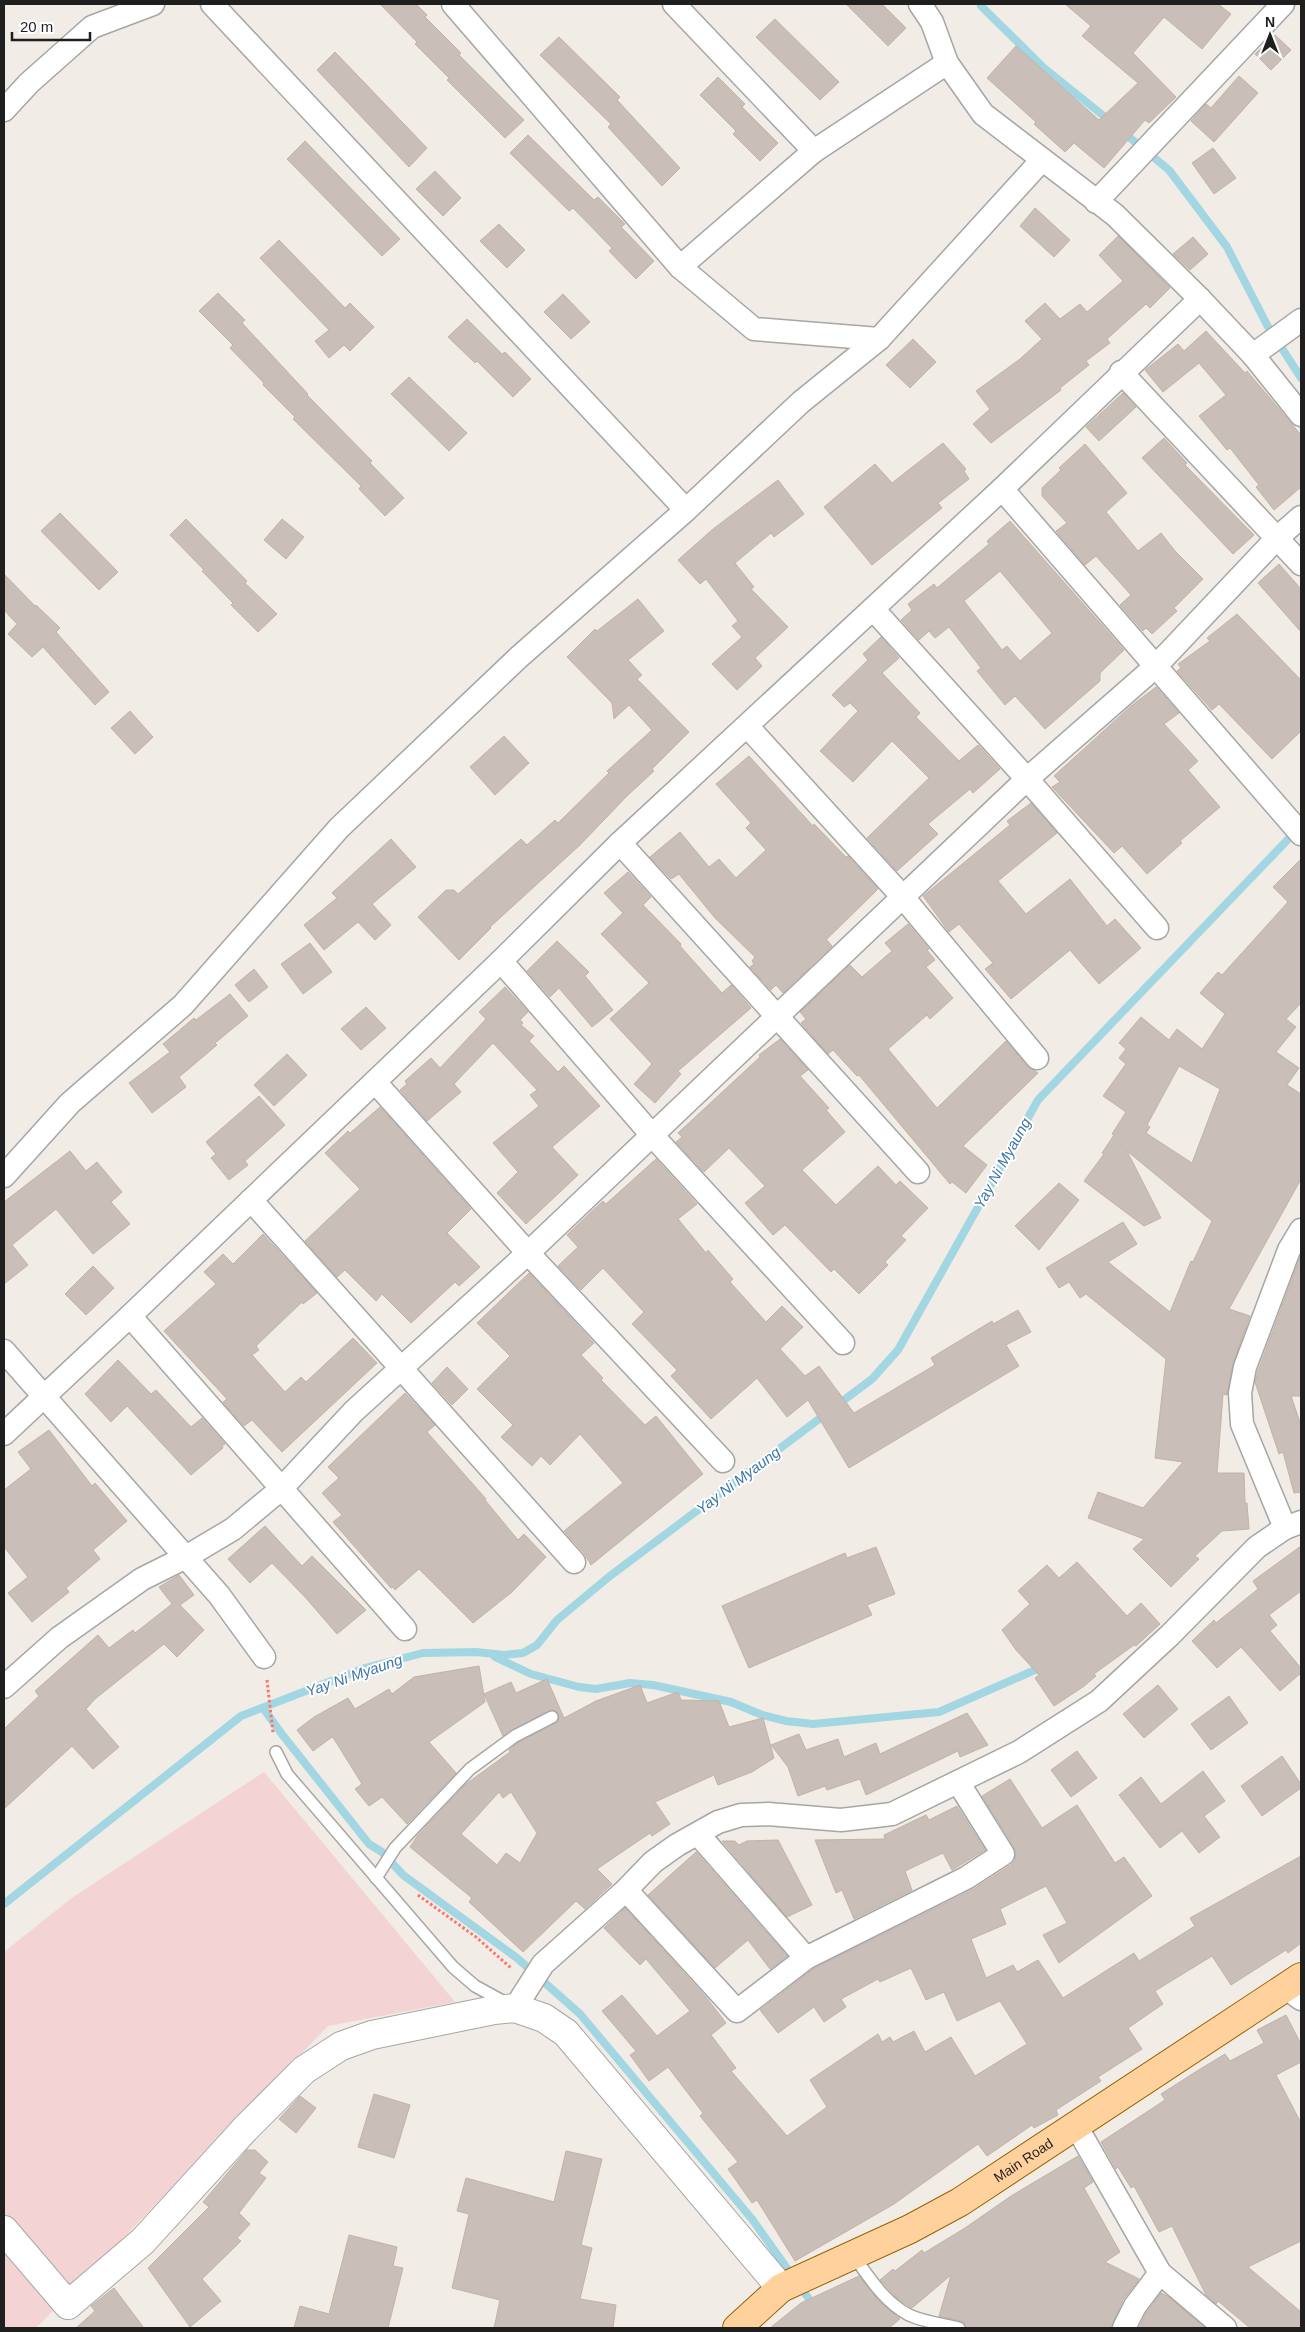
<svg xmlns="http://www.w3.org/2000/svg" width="1305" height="2332" viewBox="0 0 1305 2332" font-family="Arial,sans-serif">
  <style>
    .commercial { fill: #f3d3d3 }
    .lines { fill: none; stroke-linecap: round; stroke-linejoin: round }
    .stream { stroke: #a2d6e2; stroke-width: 8 }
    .building { fill: #c9beb8; stroke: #c4b2a6; fill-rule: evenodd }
    .service-casing { stroke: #a6a6a6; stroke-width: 14 }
    .minor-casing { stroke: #a6a6a6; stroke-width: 25 }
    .tertiary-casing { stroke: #a6a6a6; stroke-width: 30 }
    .primary-casing { stroke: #9b6200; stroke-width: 30 }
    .path { stroke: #ff7268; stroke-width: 3; stroke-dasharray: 2.5 2.5; stroke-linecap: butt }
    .service { stroke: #fff; stroke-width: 11 }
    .minor { stroke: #fff; stroke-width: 22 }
    .tertiary { stroke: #fff; stroke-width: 28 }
    .primary { stroke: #ffd19c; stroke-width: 28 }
    .labels { text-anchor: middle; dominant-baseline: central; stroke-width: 4; stroke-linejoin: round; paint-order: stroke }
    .street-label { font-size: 14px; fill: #1f1f1f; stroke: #fff }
    .water-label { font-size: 15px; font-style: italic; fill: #3e77a7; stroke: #fff }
  </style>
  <rect width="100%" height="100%" fill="#f1ece5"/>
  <polygon class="commercial" points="264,1772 455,2002 328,2026 36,2328 4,2328 4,1952 73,1897"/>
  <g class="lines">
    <g class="stream">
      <polyline points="981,6 1044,68 1110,121"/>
      <polyline points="1123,132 1169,170 1227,247 1267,325 1301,378"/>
      <polyline points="836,1406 872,1379 898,1350 1038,1100 1296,831"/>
      <polyline points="495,1657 531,1674 579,1687 596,1689 630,1683 653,1685 731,1702 762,1715 786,1721 813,1724 939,1712 1044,1666"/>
      <polyline points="263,1708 281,1733 369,1844 382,1852 403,1875 517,1958 580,2014 752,2219 814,2306"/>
      <polyline points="4,1904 241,1716 365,1668 423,1653 476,1652 504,1655 523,1653 537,1645 557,1620 610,1576 827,1413"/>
    </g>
  </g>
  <g class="building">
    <polygon points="380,4 416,4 427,15 425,17 461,53 459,55 524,120 505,138 447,80 449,78 415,44 417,42"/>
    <polygon points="846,4 882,4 906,28 888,46"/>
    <polygon points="1065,4 1218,4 1231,14 1202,49 1164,17 1133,53 1176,97 1149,123 1145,120 1104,168 1074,143 1065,152 1034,124 1036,122 987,78 1016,46 1099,120 1138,83 1082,36 1091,26"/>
    <polygon points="775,19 839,82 820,100 756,37"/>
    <polygon points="1275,35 1291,50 1271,70 1255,54"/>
    <polygon points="559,37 620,97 617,100 680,168 662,186 608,127 611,124 540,55"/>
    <polygon points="335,52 427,148 409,167 317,70"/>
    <polygon points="1239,76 1258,93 1214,142 1191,121 1206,104 1211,108"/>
    <polygon points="718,77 745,104 742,107 778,143 760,161 733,134 736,131 700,95"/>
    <polygon points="528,135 594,200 598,197 625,224 621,227 654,261 636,279 609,251 612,248 573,208 569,211 510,153"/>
    <polygon points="305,141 400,239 382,256 287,159"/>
    <polygon points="1213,148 1236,178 1214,194 1192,163"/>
    <polygon points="435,171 461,198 443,216 416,189"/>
    <polygon points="1035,208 1070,240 1054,257 1020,226"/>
    <polygon points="499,224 525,250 507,268 480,241"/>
    <polygon points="1118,236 1170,288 1150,308 1146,304 1107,339 1110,343 1086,361 1089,365 1060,388 1061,390 991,443 973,424 990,409 976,391 1020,359 1042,339 1025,321 1045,303 1060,319 1080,304 1087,312 1123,281 1099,255"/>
    <polygon points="1193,237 1208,254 1190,270 1173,254"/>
    <polygon points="279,240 345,308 350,303 374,327 350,351 344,345 329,358 315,341 329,330 260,258"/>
    <polygon points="218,293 245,320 242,323 308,394 307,395 372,461 370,463 404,498 385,516 359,489 361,486 293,419 295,417 263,385 264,383 230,348 233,345 199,311"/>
    <polygon points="563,294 590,322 571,339 544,312"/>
    <polygon points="467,319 502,354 505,352 531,379 513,397 477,361 475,363 448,337"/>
    <polygon points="1206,331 1245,373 1247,371 1301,435 1301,487 1274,510 1256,487 1259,485 1230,448 1227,450 1199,416 1226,395 1199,363 1163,392 1145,370 1178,344 1184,351"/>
    <polygon points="913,339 936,362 910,388 886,365"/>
    <polygon points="409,377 467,433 449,451 391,394"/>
    <polygon points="1123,393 1136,407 1099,441 1086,427"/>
    <polygon points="1164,438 1187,463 1185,465 1254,535 1233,554 1142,458"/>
    <polygon points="943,443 966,469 964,471 969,479 938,503 942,508 872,565 824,507 875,464 892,483"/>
    <polygon points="1085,444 1127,493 1106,512 1138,551 1161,533 1175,551 1203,579 1174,608 1177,611 1152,634 1146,628 1143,631 1120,605 1131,595 1096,556 1085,565 1056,531 1067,523 1042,496 1042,488 1061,470 1059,468"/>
    <polygon points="778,480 804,514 774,537 771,533 735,563 754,587 751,589 788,627 755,658 762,666 737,690 712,664 742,637 732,626 738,621 706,579 700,584 678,560 713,529"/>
    <polygon points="60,513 118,572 99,590 41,531"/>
    <polygon points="186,519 247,581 245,583 277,614 258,632 231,605 233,603 202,571 204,570 170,535"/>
    <polygon points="282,519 304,537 286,559 264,540"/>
    <path d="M1010,521L1124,650L1100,673V681L1045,729L1015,696L1005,705L977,671L981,668L949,627L935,638L929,631L919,640L901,620L912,610L908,604L934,584L937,588L989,544L987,541ZM1000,571L1052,633L1020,661L1007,646L1002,650L964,601Z"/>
    <polygon points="1279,564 1301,589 1301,632 1258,583"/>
    <polygon points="4,574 35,606 36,605 60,628 56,632 109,692 95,705 43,647 32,657 8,634 17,624 4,610"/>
    <polygon points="638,599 664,631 628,660 642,675 637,679 689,732 652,769 654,771 626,797 580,845 490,927 491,928 459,960 418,917 446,890 454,890 458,894 521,839 527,845 555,820 558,823 609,773 607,771 652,730 629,705 614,719 612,703 567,657 595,629 597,631"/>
    <polygon points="1237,614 1301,680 1301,731 1272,759 1219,704 1212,710 1177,671 1181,668 1178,664 1210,641 1207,638"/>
    <polygon points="881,637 899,658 882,673 920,713 916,717 959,761 978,745 1000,769 973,793 970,789 928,824 938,834 897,871 867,838 929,778 892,741 853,782 820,751 858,711 850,703 844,707 832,695 868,660 863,654"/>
    <polygon points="1156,687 1179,713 1164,724 1198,761 1188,770 1220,807 1180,841 1182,843 1147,874 1122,846 1114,853 1052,787 1060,782 1054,776 1131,706"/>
    <polygon points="130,711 153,737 135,754 111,728"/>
    <polygon points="504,736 529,763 495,795 470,767"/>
    <polygon points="749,756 813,826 814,824 846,857 848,856 878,889 828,938 826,939 832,946 783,993 776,985 771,990 750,967 754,964 752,961 755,957 715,918 679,874 671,879 650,857 680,832 709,867 719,859 736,878 766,850 746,828 751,823 716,784"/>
    <polygon points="1031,803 1057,833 998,881 1026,914 1070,879 1107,926 1115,919 1141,948 1099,984 1070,950 1011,999 985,969 993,963 959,924 949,932 923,896 1010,825 1007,821"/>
    <polygon points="391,839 416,867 372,904 391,925 375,940 358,922 324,950 304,925 337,898 332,893"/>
    <path d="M1301,859V1003L1286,1019L1296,1027L1276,1052L1299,1068L1287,1085L1301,1094V1179L1229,1309L1250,1316L1233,1363L1227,1395L1223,1394L1217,1473H1244L1245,1503H1247L1249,1529L1222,1531L1195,1556L1199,1559L1171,1587L1133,1549L1144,1539L1088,1518L1098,1492L1143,1508L1183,1462L1155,1458L1166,1359L1086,1294L1080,1298L1069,1282L1059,1288L1046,1268L1123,1222L1137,1244L1108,1262L1170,1312L1191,1261L1193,1262L1212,1221L1127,1151L1161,1218L1144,1226L1084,1181L1104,1154L1102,1153L1114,1135L1112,1134L1126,1112L1103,1096L1126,1064L1119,1058L1126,1049L1119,1043L1141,1017L1169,1040L1177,1029L1202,1049L1225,1014L1200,993L1218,972L1222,975L1288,902L1273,887ZM1179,1066L1220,1089L1192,1163L1146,1133L1150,1127L1147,1125Z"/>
    <polygon points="628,872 651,897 643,905 681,944 680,946 722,993 731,985 751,1008 678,1071 681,1074 655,1103 634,1084 652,1064 610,1019 649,983 601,934 623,913 604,893"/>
    <polygon points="908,924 929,949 927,950 935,960 926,967 953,998 930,1019 927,1015 888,1049 937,1108 1006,1041 1027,1066 1038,1073 963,1146 987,1165 966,1193 952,1182 950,1184 859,1075 857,1076 833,1050 828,1054 801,1023 806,1019 800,1012 850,965 862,977 892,951 885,943"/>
    <polygon points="557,941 589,972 585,976 613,1010 592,1027 559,988 550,997 527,971"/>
    <polygon points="310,943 332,972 303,994 281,964"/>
    <polygon points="254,969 268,987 249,1002 235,985"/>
    <polygon points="505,987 528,1012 520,1020 523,1023 521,1025 534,1036 529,1041 558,1072 564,1066 600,1106 552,1147 578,1175 526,1224 497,1193 518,1172 493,1143 539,1106 530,1095 537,1090 493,1043 454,1084 461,1092 427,1121 400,1090 407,1084 405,1081 431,1058 440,1068 486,1019 479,1012"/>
    <polygon points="230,994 248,1016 215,1043 217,1045 179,1077 186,1087 152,1113 129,1083 170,1052 163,1044 194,1018 196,1020"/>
    <polygon points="366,1007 386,1028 361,1050 341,1029"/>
    <polygon points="780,1039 808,1070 800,1076 829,1108 826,1110 845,1132 802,1170 836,1205 878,1166 896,1185 900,1181 928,1208 901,1236 906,1240 885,1262 888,1265 859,1294 834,1269 831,1272 785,1225 773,1235 745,1203 765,1186 729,1148 704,1172 676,1142 682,1137 678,1133 760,1057 759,1055"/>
    <polygon points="287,1054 307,1075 274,1106 254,1085"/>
    <polygon points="259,1096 285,1125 245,1161 248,1165 229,1180 211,1158 216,1154 206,1142"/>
    <polygon points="380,1107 471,1209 447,1233 480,1267 459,1286 455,1282 411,1323 382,1294 376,1301 345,1270 337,1277 305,1241 360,1189 325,1153 348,1131 350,1133"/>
    <polygon points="70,1151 86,1171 97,1162 122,1192 111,1202 130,1224 93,1254 56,1209 12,1245 28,1265 4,1284 4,1202"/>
    <polygon points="656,1159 697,1204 678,1219 706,1253 708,1250 733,1279 730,1282 766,1322 782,1306 803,1327 780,1349 805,1376 819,1366 854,1413 935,1365 931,1358 992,1321 993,1324 1018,1310 1031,1332 1006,1345 1019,1366 849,1468 808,1400 787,1417 757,1378 711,1419 671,1376 677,1370 632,1324 644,1312 603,1268 581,1290 558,1266 578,1247 567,1235 589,1214 603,1201 606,1204"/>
    <polygon points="1059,1183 1079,1200 1039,1250 1015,1226"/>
    <polygon points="263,1234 317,1293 303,1304 302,1302 256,1346 259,1350 252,1355 285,1392 301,1377 306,1382 353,1338 377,1363 282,1452 252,1420 244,1426 223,1402 227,1399 164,1331 216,1284 204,1272 223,1254 233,1264"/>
    <polygon points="1301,1255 1301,1396 1291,1396 1301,1425 1301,1492 1294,1493 1283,1452 1279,1454 1255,1382 1258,1371"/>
    <polygon points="93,1266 114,1288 86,1315 65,1294"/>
    <polygon points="529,1273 594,1343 581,1355 603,1378 601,1380 645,1425 656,1416 703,1474 591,1565 584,1553 564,1531 623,1483 580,1434 550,1465 541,1456 532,1466 501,1437 513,1425 477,1389 510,1356 477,1323"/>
    <polygon points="118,1360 151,1394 156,1390 191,1427 202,1418 225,1444 222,1446 223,1448 191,1475 127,1406 111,1422 85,1394"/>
    <polygon points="447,1367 468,1389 452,1405 432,1383"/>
    <polygon points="405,1393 435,1425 427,1432 486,1499 485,1500 518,1540 524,1534 546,1557 512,1592 473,1623 419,1569 395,1590 393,1587 391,1588 333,1522 342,1515 322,1493 339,1478 328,1467"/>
    <polygon points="49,1430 92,1486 95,1483 127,1521 93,1550 100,1559 66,1588 69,1592 32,1622 8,1593 28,1577 4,1547 4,1490 31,1469 18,1452"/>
    <polygon points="265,1526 302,1566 312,1556 366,1610 337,1634 305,1597 272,1563 250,1583 228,1559"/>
    <polygon points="1301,1546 1301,1591 1269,1615 1277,1625 1270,1631 1301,1668 1301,1673 1280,1691 1241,1647 1217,1668 1192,1641 1214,1620 1216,1623 1258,1589 1253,1581"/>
    <polygon points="876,1547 895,1594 867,1605 872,1615 749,1668 722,1606 845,1553 847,1558"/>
    <polygon points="1077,1562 1127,1616 1141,1603 1160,1624 1136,1646 1134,1645 1094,1674 1096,1676 1083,1687 1054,1706 1035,1678 1039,1675 1016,1650 1002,1630 1030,1604 1018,1591 1047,1565 1059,1578"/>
    <polygon points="179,1575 194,1595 180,1605 204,1630 177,1657 164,1644 95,1699 86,1709 119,1747 93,1769 72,1746 4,1809 4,1729 39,1696 35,1691 98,1635 109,1648 133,1630 135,1633 172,1604 159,1587"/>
    <polygon points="479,1666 485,1702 429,1742 456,1773 407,1824 382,1797 369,1806 355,1789 362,1784 334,1739 332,1737 313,1751 297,1730 314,1717 348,1698 355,1709 389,1689 392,1694 414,1677"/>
    <path d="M547,1679L564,1718L596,1701L640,1685L647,1703L678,1692L681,1700L719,1701L729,1727L763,1718L774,1758L752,1772L718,1785L714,1775L655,1802L670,1824L652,1836L650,1833L597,1869L612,1884L585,1909L576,1901L523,1952L469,1902L472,1898L410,1847L418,1835L466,1784L510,1752L509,1750L519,1742L559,1721L556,1711L549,1710L503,1736L484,1694L511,1682L516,1693ZM499,1792L503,1798L511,1792L537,1833L520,1863L506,1853L497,1865L461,1834Z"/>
    <polygon points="1158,1685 1178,1709 1144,1738 1123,1714"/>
    <polygon points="1229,1696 1248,1723 1211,1750 1191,1724"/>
    <polygon points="967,1713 988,1745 960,1757 958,1751 866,1795 860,1779 827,1790 825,1786 798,1796 788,1767 771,1745 799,1734 806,1750 838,1739 844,1757 876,1743 880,1754"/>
    <polygon points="1077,1751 1097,1778 1071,1797 1051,1770"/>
    <polygon points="1282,1756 1301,1784 1301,1788 1262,1816 1241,1786"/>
    <polygon points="1203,1771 1225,1801 1204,1816 1220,1837 1199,1853 1182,1831 1160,1848 1119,1795 1141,1777 1161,1804"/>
    <polygon points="1010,1779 1042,1828 1077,1805 1115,1863 1124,1857 1152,1896 1059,1963 1043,1935 1067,1923 1046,1886 1000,1909 1006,1924 971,1939 986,1978 1013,1965 1017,1972 1038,1960 1063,1998 1134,1953 1139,1961 1195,1926 1190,1918 1301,1856 1301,1943 1288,1953 1286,1950 1231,1985 1212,1956 1155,1991 1163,2004 1128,2028 1142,2049 1098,2077 1101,2081 1056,2110 1058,2115 1034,2128 1032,2125 987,2156 978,2144 894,2204 795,2261 757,2200 752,2203 728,2169 738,2162 700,2116 703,2113 668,2067 649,2081 630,2055 636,2051 602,2011 622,1995 657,2036 690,2011 646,1959 640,1965 604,1928 625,1908 706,1997 726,2023 711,2035 736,2068 731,2071 787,2136 827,2107 810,2080 878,2034 882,2042 890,2037 893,2042 914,2031 925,2052 951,2037 975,2076 1027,2044 1000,2001 957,2021 944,1992 926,2000 911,1968 880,1982 878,1979 841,1999 846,2007 824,2022 814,2007 778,2033 760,2010 813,1969 972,1890 1011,1865 1015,1860 1014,1847 982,1796"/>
    <polygon points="957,1806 985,1850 952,1870 943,1853 905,1871 912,1890 854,1919 842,1890 836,1893 815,1840 885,1839 884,1835 926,1815 929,1820"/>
    <polygon points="778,1840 812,1905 787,1917 722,1841 735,1841 739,1845 747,1841"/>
    <polygon points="696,1852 787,1956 770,1969 748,1940 715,1968 648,1895"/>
    <polygon points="1286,2015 1301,2044 1301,2062 1276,2075 1301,2123 1301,2241 1248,2267 1301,2312 1301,2328 1250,2328 1218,2301 1216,2304 1206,2295 1172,2226 1159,2232 1134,2186 1131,2188 1118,2167 1116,2169 1101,2142 1165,2100 1161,2094 1197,2071 1225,2054 1230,2061 1264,2043 1257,2030"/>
    <polygon points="374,2094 410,2105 394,2158 358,2147"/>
    <polygon points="300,2096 316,2108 296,2133 279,2119"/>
    <polygon points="247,2150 255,2150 268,2162 259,2173 266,2178 239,2213 250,2224 237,2238 241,2241 202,2279 221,2301 190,2327 148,2268 209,2207 203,2202"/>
    <polygon points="566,2151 602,2159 581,2245 592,2248 580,2299 616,2305 613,2328 494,2328 500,2300 452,2288 469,2214 457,2211 466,2178 554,2202"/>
    <polygon points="1078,2156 1093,2182 1084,2188 1120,2252 1105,2262 1139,2279 1123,2300 1111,2328 966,2328 961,2321 939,2316 951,2275 912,2308 897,2298 880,2280 893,2269 895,2271 922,2250 924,2253 965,2228 1011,2196"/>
    <polygon points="349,2235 397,2247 393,2266 403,2268 388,2328 294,2328 300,2306 329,2314"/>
    <polygon points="859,2276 879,2301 900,2319 889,2328 770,2328 801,2303"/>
    <polygon points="114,2288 144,2328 76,2328 95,2311 91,2306"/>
    <polygon points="1161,2293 1169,2297 1205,2328 1139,2328 1146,2313"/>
  </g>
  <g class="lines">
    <defs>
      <g id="service">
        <polyline points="276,1752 287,1774 453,1967 475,1986 506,2003"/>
        <polyline points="376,1878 395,1848 470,1769 515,1736 552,1717"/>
        <path d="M853,2255C869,2277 884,2302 909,2315C924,2322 943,2324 959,2328"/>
      </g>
      <g id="minor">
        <polyline points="212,4 686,510"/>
        <polyline points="453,4 680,267 754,329 879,339"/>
        <polyline points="674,4 814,151 947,63"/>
        <polyline points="920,4 932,22 947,63 983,114 1115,215 1200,299 1253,355 1301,415"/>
        <polyline points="4,110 29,83 92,27 153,4"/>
        <polyline points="1096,202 1283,4"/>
        <polyline points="680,267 814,151"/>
        <polyline points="1253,355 1301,320"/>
        <polyline points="1121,372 1301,564"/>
        <polyline points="1002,489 1301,834"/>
        <polyline points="873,609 1027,779 1157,928"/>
        <polyline points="748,727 902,896 1037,1058"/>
        <polyline points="620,843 918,1172"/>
        <polyline points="501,961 651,1134 843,1343"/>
        <polyline points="375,1082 528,1253 723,1461"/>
        <polyline points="4,1176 70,1103 183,1005 339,828 519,657 686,510 801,402 879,339 1041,161"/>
        <polyline points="251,1200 574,1562"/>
        <polyline points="130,1316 405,1629"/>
        <polyline points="4,1351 219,1595 264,1657"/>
        <polyline points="4,1434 130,1316 501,961 620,843 1002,489 1200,299"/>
        <polyline points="1285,1528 1242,1424 1240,1393 1245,1367 1289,1250 1301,1230"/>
        <polyline points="4,1687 59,1638 142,1579 186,1557 233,1529 281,1489 354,1411 528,1253 1027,779 1155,667 1277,538 1301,517"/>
        <polyline points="698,1834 806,1958"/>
        <polyline points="626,1890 737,2011 806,1958 966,1878 1003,1854 958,1782"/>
        <polyline points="1285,1987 1301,1999"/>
        <polyline points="515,2008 543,1964 626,1890 653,1862 677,1845 718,1822 741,1815 768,1814 841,1820 892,1814 1019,1752 1099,1701 1170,1635 1257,1547 1285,1528 1301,1522"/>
        <polyline points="1075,2124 1160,2273 1225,2328"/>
        <polyline points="1124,2328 1135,2306 1160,2273"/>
      </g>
      <polyline id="tertiary" points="4,2230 68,2305 143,2241 246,2128 304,2070 341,2046 372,2035 494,2010 515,2008 544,2018 566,2033 781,2288"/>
      <g id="primary">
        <path id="s1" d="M737,2328L781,2288L910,2229L960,2202L1301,1977"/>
      </g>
    </defs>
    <use href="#service" class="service-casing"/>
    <use href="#minor" class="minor-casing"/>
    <use href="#tertiary" class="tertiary-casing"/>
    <use href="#primary" class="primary-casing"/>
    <g class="path">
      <polyline points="267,1680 273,1733"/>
      <polyline points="418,1895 476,1937 511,1968"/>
    </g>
    <use href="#service" class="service"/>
    <use href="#minor" class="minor"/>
    <use href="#tertiary" class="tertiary"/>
    <use href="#primary" class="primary"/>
  </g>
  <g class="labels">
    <g class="street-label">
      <text stroke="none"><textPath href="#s1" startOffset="334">Main Road</textPath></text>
    </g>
    <g class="water-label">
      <text transform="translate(1002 1163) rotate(-61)">Yay Ni Myaung</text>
      <text transform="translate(738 1480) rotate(-37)">Yay Ni Myaung</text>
      <text transform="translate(354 1675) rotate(-19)">Yay Ni Myaung</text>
    </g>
  </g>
  <rect width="1305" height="2332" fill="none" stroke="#1f1f1f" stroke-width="10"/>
  <g transform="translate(1270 35)" stroke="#ffffff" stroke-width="4" paint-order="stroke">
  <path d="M0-4L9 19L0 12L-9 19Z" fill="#1f1f1f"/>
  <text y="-8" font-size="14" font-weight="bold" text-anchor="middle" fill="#1f1f1f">N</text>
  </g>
  <path d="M12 32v8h78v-8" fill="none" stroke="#1f1f1f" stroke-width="2.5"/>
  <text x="20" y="32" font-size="15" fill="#1f1f1f" stroke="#ffffff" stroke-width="4" paint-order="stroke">20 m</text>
</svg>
